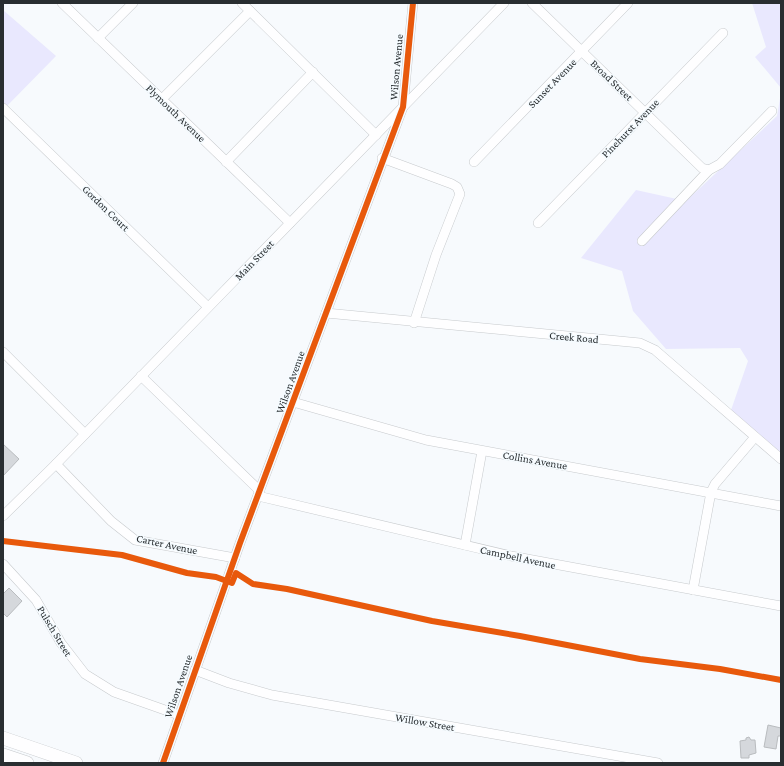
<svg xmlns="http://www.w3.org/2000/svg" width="784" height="766" viewBox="0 0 784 766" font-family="'Crimson Pro',serif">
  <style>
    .green { fill: #e9e8fe }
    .building { fill: #d5d8dc; stroke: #b9bcbf }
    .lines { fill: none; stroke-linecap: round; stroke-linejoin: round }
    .minor-casing { stroke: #c7cacd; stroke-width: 10 }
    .highway-casing { stroke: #c7cacd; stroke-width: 14 }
    .minor { stroke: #fefeff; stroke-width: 9 }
    .highway { stroke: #fefeff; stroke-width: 13 }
    .cycleway-casing { stroke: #f5fbff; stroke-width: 8 }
    .cycleway { stroke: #e8590c; stroke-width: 6 }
    .labels { text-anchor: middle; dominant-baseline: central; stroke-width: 3; stroke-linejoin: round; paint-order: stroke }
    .street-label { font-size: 11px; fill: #292e31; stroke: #f5fbff }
  </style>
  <rect width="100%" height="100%" fill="#f7fafd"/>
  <g class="green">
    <polygon points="752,3 781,3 781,88 755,57 766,47"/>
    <polygon points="3,10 56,56 3,110"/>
    <polygon points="781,93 781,453 778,454 730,413 748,361 740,348 666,349 633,311 622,271 581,258 636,190 686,201 777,116"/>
  </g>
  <g class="building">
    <polygon points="3,444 19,459 3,476"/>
    <polygon points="9,588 22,601 7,617 3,613 3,594"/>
    <polygon points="768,725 781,728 781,736 778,736 776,749 764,747"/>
    <polygon points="749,737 751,740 755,740 756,753 749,755 749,758 741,758 740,741 746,740 746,738"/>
  </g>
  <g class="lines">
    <defs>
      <g id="minor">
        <polyline points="62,3 290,223"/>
        <polyline points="242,3 376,135"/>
        <polyline points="532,3 702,168 709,170"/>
        <polyline points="98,38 133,3"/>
        <polyline points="162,99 250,11"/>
        <polyline points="3,108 208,307"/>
        <polyline points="382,158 452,184 457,187 460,194 436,255 414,323"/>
        <polyline points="226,162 313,72"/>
        <polyline points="474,162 628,3"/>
        <polyline points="538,223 723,33"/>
        <polyline points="642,241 709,170 720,164 772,111"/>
        <polyline points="326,313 640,343 655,350 781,459"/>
        <polyline points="3,352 85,434"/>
        <polyline points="141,376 260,491"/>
        <polyline points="293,402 426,440 781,506"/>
        <polyline points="56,464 111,521 135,540 235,558"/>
        <polyline points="258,496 511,556 781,606"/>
        <polyline points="3,516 56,464 504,3"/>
        <polyline points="465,545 482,451"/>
        <polyline points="3,564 36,600 61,643 85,674 114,692 179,715"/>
        <polyline points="693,590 711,492 715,484 755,437"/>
        <polyline points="195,670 229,683 272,695 658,763"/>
        <polyline points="163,763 240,543 403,107 413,3"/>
      </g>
      <g id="highway">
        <polyline points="3,738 76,763"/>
        <polyline points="3,755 27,763"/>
      </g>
    </defs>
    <use href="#minor" class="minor-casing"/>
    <use href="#highway" class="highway-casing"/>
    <use href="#minor" class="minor"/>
    <use href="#highway" class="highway"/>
    <defs>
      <g id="cycleway">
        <polyline points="3,541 122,555 187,573 216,577 232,583 236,573 253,584 287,589 432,621 520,636 640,659 720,669 781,680"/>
        <polyline points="163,763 240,543 403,107 413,3"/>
      </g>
    </defs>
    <use href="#cycleway" class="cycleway-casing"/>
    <use href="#cycleway" class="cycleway"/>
  </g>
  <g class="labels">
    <g class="street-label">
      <text transform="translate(396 67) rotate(-85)">Wilson Avenue</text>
      <text transform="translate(612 80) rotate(44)">Broad Street</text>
      <text transform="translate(552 83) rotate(-46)">Sunset Avenue</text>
      <text transform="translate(176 113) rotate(44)">Plymouth Avenue</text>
      <text transform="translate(630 128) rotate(-46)">Pinehurst Avenue</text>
      <text transform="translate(106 208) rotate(44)">Gordon Court</text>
      <text transform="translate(254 260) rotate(-46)">Main Street</text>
      <text transform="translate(574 337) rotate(5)">Creek Road</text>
      <text transform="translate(290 382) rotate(-70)">Wilson Avenue</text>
      <text transform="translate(535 460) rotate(10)">Collins Avenue</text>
      <text transform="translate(167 544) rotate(12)">Carter Avenue</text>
      <text transform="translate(518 557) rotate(12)">Campbell Avenue</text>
      <text transform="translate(55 631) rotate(59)">Pulsch Street</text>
      <text transform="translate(178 686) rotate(-71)">Wilson Avenue</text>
      <text transform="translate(425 722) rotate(10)">Willow Street</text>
    </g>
  </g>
  <rect width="784" height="766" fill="none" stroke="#292e31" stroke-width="8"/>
</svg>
